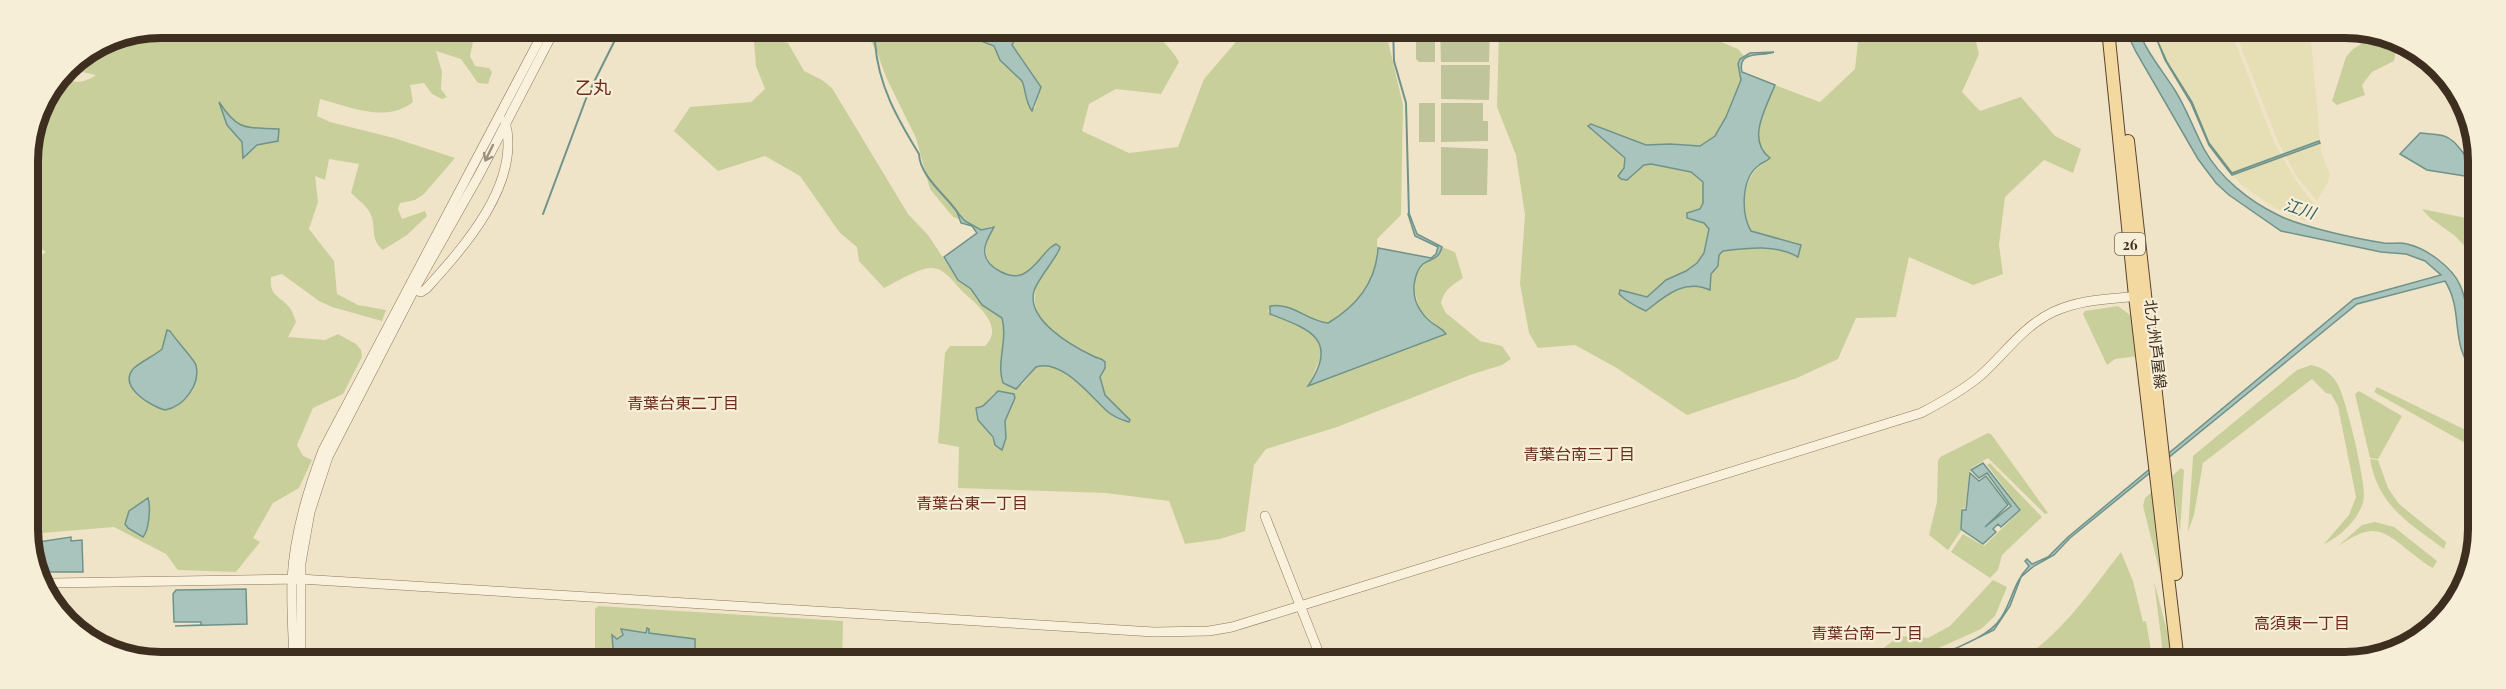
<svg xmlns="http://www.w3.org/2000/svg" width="2506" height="689" viewBox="0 0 2506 689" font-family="'Playfair Display','Noto Sans JP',serif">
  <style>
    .farmland { fill: #e6deb5 }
    .green { fill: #c9cf9b; fill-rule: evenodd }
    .cemetery { fill: #bfc49a }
    .water { fill: #a9c4bc; stroke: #6f938a; stroke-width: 1.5 }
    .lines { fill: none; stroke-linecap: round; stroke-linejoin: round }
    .stream { stroke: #6f938a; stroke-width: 2 }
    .tertiary-casing { stroke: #8d765c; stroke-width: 10 }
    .primary-casing { stroke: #5b4430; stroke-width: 14 }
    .tertiary { stroke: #faf1dc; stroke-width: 9 }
    .primary { stroke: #f3d9a0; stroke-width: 12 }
    .oneway { stroke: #9c907e }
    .labels { text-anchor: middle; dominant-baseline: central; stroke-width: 4.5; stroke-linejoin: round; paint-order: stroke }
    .shield { fill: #f7eed8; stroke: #756857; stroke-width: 1.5 }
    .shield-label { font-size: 14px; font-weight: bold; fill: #3d2e20 }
    .street-label { font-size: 15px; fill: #3d2e20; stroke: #f7eed8 }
    .water-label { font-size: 16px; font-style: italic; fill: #2f5d5a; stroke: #f7eed8 }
    .neighbourhood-label { font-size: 16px; fill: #6b2e1e; stroke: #f7eed8 }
    .quarter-label { font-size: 18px; fill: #6b2e1e; stroke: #f7eed8 }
    .rim { fill: none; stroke: #3d2e20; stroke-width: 8 }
  </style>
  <rect width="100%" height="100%" fill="#f0e4c8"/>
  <g class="farmland">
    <polygon points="2152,29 2230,29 2274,142 2295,179 2313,203 2313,208 2305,221 2273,207 2243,186 2218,160 2208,145 2191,104 2163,58"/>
    <polygon points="2234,29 2310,30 2321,151 2330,175 2328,182 2317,201 2297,177 2278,142"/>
  </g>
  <g class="green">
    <path d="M160,27H476L470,56L475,66L489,68L492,72L488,84L478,83L461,59L436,51L442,72L441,89L447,97L442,99L432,94L424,83L410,85L413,102C386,124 348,106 320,99L317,116L330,122L394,138L455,158L424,194L415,200L400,203L398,209L402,219L425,211L427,216L407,235L383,250C370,240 376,227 371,215C368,207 357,199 351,193L359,164L329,159L325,180L315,176L318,202L309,229L334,261L337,294L358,305L386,310L382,321L332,307L319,301L282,274L271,277C269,297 280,295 290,308C293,312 294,317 296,322L288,337L325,340L338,334L356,344L361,350L362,357L343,394L313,408L297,445L303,456L312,460L299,488L273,503L253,538L260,542L236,572L178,570L166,554L114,527L30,534L28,302L31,300L28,297V256L38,257L46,252L28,239L27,152L41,102L57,78C74,82 81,85 96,75L77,71L88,57L84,54L110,37Z"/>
    <path d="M768,28L772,39L788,43L804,71L822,80L832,88L908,214L928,235L958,280L971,289L977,299L1002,318L1005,328L1004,349L1022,385L1036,367C1062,358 1091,397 1108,412C1113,417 1122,420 1129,422L1105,394L1100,377L1105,368L1101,358H1096C1045,331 1008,306 1059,252L1056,244L1024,274L1013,276C982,267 982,253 992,226L981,230L965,221L958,212L959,219L953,217L930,189L916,138L886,77L877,52L863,28H971L974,37L994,46L1000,60L1022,81L1031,110L1035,108L1041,87L1012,45L1021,28H1097L1101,38C1109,35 1120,28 1129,28C1151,29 1169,43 1179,62L1161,94L1116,89L1089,104L1082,131L1129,153L1178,147L1204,79L1248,28H1385L1403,105L1401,215L1377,239C1379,269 1367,294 1344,313C1336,319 1328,324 1319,322C1302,318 1289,301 1270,306L1268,312C1285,326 1319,320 1322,354L1309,385L1445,334L1420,310L1414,289L1415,278L1419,268L1441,252L1442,247L1455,252L1463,278C1451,286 1444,290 1441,303L1446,313L1480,341L1502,346L1511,359L1502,365L1473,374L1337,427L1266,449L1254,465L1245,531L1220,539L1185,544L1169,501L1106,493L958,488L959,447L938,443L945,353L950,346H985C1006,326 975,303 961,290C954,282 943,267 931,268C919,268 896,282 884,288L859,261L857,247L840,233L800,176L765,156L718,171L674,131L690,107L751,102L765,89L756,66L754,42ZM994,393L1014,394L1015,398L1005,421L1006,438L995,445L978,406H983Z"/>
    <path d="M1499,29H1698L1695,31L1738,49L1744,56L1740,59L1739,70L1741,80L1726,117L1715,136L1700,146L1670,144L1646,145L1592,124L1590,129L1625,158L1624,168L1618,176L1627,180L1644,165L1651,164L1691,172L1703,182V203L1700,209L1693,211L1688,218L1704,223L1709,229L1704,253L1697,263L1686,271L1666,280L1647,297L1636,294L1622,298L1646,311C1664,297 1679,284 1704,287L1718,265L1719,255L1723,251C1747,248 1775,245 1797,257V243L1788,242L1751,231C1738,208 1743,172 1768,161C1765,156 1760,150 1759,145C1754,127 1768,101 1775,85L1820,102L1855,69L1859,32L1864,29H1973L1979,54L1962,92L1980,111L2021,97L2055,136L2081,149L2073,173L2044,160L2005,197L1999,245L2003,274L1973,285L1909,257L1896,317L1856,318L1838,359L1797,378L1687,415L1615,367L1575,345L1538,348L1529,333L1520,284L1525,215L1516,155L1497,107Z"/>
    <polygon points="2374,36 2388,38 2403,46 2396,50 2394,61 2372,72 2362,85 2365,95 2337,105 2332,101 2346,57 2353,49"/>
    <polygon points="2422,209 2476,220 2476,258 2454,235 2430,218"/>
    <polygon points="2118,306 2134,318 2138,356 2115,359 2107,365 2083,314 2085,311"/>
    <path d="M2311,365C2322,367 2331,373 2337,383C2346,397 2365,480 2364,496C2363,516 2339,538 2324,544L2349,515L2356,497L2338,406L2331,394L2326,393L2312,379L2203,463L2194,515L2188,532L2193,456L2297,370Z"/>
    <polygon points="2377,387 2476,435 2476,449 2374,392"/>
    <polygon points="2359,391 2402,416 2378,459 2370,458 2355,394"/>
    <polygon points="1988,433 1991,434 2048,513 2045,514 1988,458 1970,469 1965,508 1961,509 1961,531 1948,550 1929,535 1937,502 1938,461 1940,457"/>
    <path d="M2370,459L2378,460L2388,488L2399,504L2446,542L2444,549C2409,523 2378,506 2370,459Z"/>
    <polygon points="1990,463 2042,517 2002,555 1998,570 1990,578 1951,552 1963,534 1984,546 2021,510 1987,465"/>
    <polygon points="2181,468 2184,470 2180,533 2172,476"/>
    <polygon points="2153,491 2162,569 2160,573 2143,506 2145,498"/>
    <path d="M2375,522L2394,527L2437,561L2433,568C2426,565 2420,559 2413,554C2381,528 2374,522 2338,546L2362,525Z"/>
    <path d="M2121,552L2133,581L2143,622L2146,621L2153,662L2020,661C2064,631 2089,593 2121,552Z"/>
    <polygon points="1993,580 2007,587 1995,616 1981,629 1910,661 1867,661 1899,636 1928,638 1950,626"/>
    <polygon points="2154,581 2168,635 2171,662 2164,662"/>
    <polygon points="598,606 843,621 842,660 595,660 595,609"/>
  </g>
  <g class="cemetery">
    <polygon points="1416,28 1435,29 1435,62 1419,62 1416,59"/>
    <polygon points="1440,29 1490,29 1489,62 1441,62"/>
    <polygon points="1441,65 1490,65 1489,100 1441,99"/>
    <rect x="1419" y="103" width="16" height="39"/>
    <polygon points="1441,103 1483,103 1483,121 1488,121 1488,141 1441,142"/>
    <polygon points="1441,147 1488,149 1487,195 1441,195"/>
  </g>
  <g class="water">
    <path d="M995,28H1021L1012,45L1041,87L1032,111C1025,102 1026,90 1022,81L1000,60L994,46L981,41Z"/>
    <path d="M2125,29H2138C2146,52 2163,71 2176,92C2187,110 2194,130 2204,149C2220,178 2249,201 2278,215C2301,227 2358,239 2384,243C2392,244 2399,242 2407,244C2426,248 2452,267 2460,285C2467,300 2467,318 2469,334C2471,349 2476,360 2476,374C2448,345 2465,313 2445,281L2357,304L2070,538L2054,555L2034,566L2021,577L2010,606L1994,630L1930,661H1925C1947,651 1988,639 2001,618C2013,599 2013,583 2029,566L2025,561L2027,559L2032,564L2048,557L2068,537L2354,299L2441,275L2425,261L2406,254L2381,252L2281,231L2229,195L2216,183L2198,159L2136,52Z"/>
    <polygon points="2155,35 2167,62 2192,102 2209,143 2232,173 2319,141 2320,143 2232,175 2209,145 2191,103 2165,60"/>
    <path d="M1774,52C1761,57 1737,50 1742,72L1775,85C1766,108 1746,140 1770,158C1766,162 1762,162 1758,166C1741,179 1741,214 1751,231L1801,245L1798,257C1776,244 1747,248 1723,251L1719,255L1718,266L1711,274L1710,290C1685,278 1665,296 1646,311C1637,307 1626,301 1619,294L1620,290L1647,297L1666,280L1686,271L1697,263L1704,253L1709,229L1704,223L1687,218V213L1700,209L1703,203V182L1691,172L1651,164L1644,165L1627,180L1621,179L1618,176L1624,168L1625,158L1588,126L1591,124L1646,145L1670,144L1700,146L1715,136L1726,117L1741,80L1738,64L1740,59L1750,53Z"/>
    <path d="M219,102C239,132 245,127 279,129L278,141L257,145L243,158L242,142L227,125Z"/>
    <path d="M2420,133C2428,134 2437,134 2444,136C2458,140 2463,158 2476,164V181L2465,176L2427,170L2400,154Z"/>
    <path d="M957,212L965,221L981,230L994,227C990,235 983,245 985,254C987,268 1011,280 1023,274C1034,269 1042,255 1051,247L1056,244L1060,247C1059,255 1038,278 1034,291C1026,320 1072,346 1093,356C1098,359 1101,357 1105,362V368L1100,377L1105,395L1130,420L1129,422C1122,420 1114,417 1108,412C1091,397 1062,358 1036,367L1016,389L1003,383C996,363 1008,340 1002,318L982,305L971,289L958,280L944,257L977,233L972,226L961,223Z"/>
    <path d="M1409,213L1417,234L1442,247C1439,260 1431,258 1423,264C1417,269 1415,278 1414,285C1413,300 1420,313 1431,322C1437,327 1442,328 1446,334L1308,386C1340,339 1309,329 1270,314V306C1291,302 1308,321 1328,323C1357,306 1376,283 1378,248L1431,258L1436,254L1438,247L1415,236L1408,214Z"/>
    <path d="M167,330L170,331C174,338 194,359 196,365C201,385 183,407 165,410C150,406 117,386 134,368C142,361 154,356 162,349Z"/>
    <polygon points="998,391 1014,394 1015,398 1005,421 1006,438 1002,450 995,445 993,437 978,420 976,408 983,406"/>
    <polygon points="1983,463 2020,510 2001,527 1998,524 1993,529 1996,532 1983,544 1961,529 1962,510 1966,510 1970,473 1979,481 1986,476 2008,505 1985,527 2011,506 1987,473 1979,478 1971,470"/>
    <path d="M148,498C151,507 149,530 143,537L128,528L125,524L129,511Z"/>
    <polygon points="71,537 71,541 82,540 83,572 39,572 32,559 32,543"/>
    <polygon points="246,589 247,624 175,626 201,625 201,622 174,622 173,594 176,590"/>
    <polygon points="647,628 649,629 649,633 695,639 695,660 614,660 612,635 617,639 623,635 621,629 646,633"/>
  </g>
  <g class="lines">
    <g class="stream">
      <path d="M859,28L875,42C878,85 897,118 919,154C920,177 946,195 958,213"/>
      <polyline points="1393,28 1394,61 1406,103 1409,215"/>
      <polyline points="543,214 587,96 621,28"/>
    </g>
    <defs>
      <g id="tertiary">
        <path d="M414,290L421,292L426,289C464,247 522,183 505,121"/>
        <polyline points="1265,516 1322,661"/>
        <path d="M46,587L52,583L300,579L1154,632L1209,631L1232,627L1300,606L1921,413C1942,402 1962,391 1980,376C2005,354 2022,327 2053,312C2081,299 2110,299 2140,296"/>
        <path d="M294,660C293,633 291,607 292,580C294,535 307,492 323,450L546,27"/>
        <polyline points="301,660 301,563 310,512 328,457 414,290 479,175 556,27"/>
      </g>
      <g id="primary">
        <polyline points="2108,29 2135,296 2178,662"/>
        <polyline points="2128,141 2176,574"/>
      </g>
    </defs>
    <use href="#tertiary" class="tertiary-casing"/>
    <use href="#primary" class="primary-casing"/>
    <use href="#tertiary" class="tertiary"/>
    <use href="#primary" class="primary"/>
  </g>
  <defs><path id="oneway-shaft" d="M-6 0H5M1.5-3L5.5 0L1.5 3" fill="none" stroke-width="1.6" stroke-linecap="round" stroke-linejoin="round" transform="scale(1.5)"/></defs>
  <use class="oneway" href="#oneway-shaft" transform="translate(489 153) rotate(116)"/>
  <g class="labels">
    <rect class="shield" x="2115" y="233" width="30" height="22" rx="4.5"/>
    <g class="shield-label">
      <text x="2130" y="244">26</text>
    </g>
    <g class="street-label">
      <text transform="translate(2156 344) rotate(83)">北九州芦屋線</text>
    </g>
    <g class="water-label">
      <text transform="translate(2300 208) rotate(18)">江川</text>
    </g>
    <g class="neighbourhood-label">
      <text x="683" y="402">青葉台東二丁目</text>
      <text x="1579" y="453">青葉台南三丁目</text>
      <text x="972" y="502">青葉台東一丁目</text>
      <text x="2302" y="622">高須東一丁目</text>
      <text x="1867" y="632">青葉台南一丁目</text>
    </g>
    <g class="quarter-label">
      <text x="593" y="87">乙丸</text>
    </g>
  </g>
  <path d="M0 0H2506V689H0ZM161 38H2345A123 123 0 0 1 2468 161V529A123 123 0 0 1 2345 652H161A123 123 0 0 1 38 529V161A123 123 0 0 1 161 38Z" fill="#f7eed8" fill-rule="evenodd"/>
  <path class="rim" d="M161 38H2345A123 123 0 0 1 2468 161V529A123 123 0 0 1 2345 652H161A123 123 0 0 1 38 529V161A123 123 0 0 1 161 38Z"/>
</svg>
